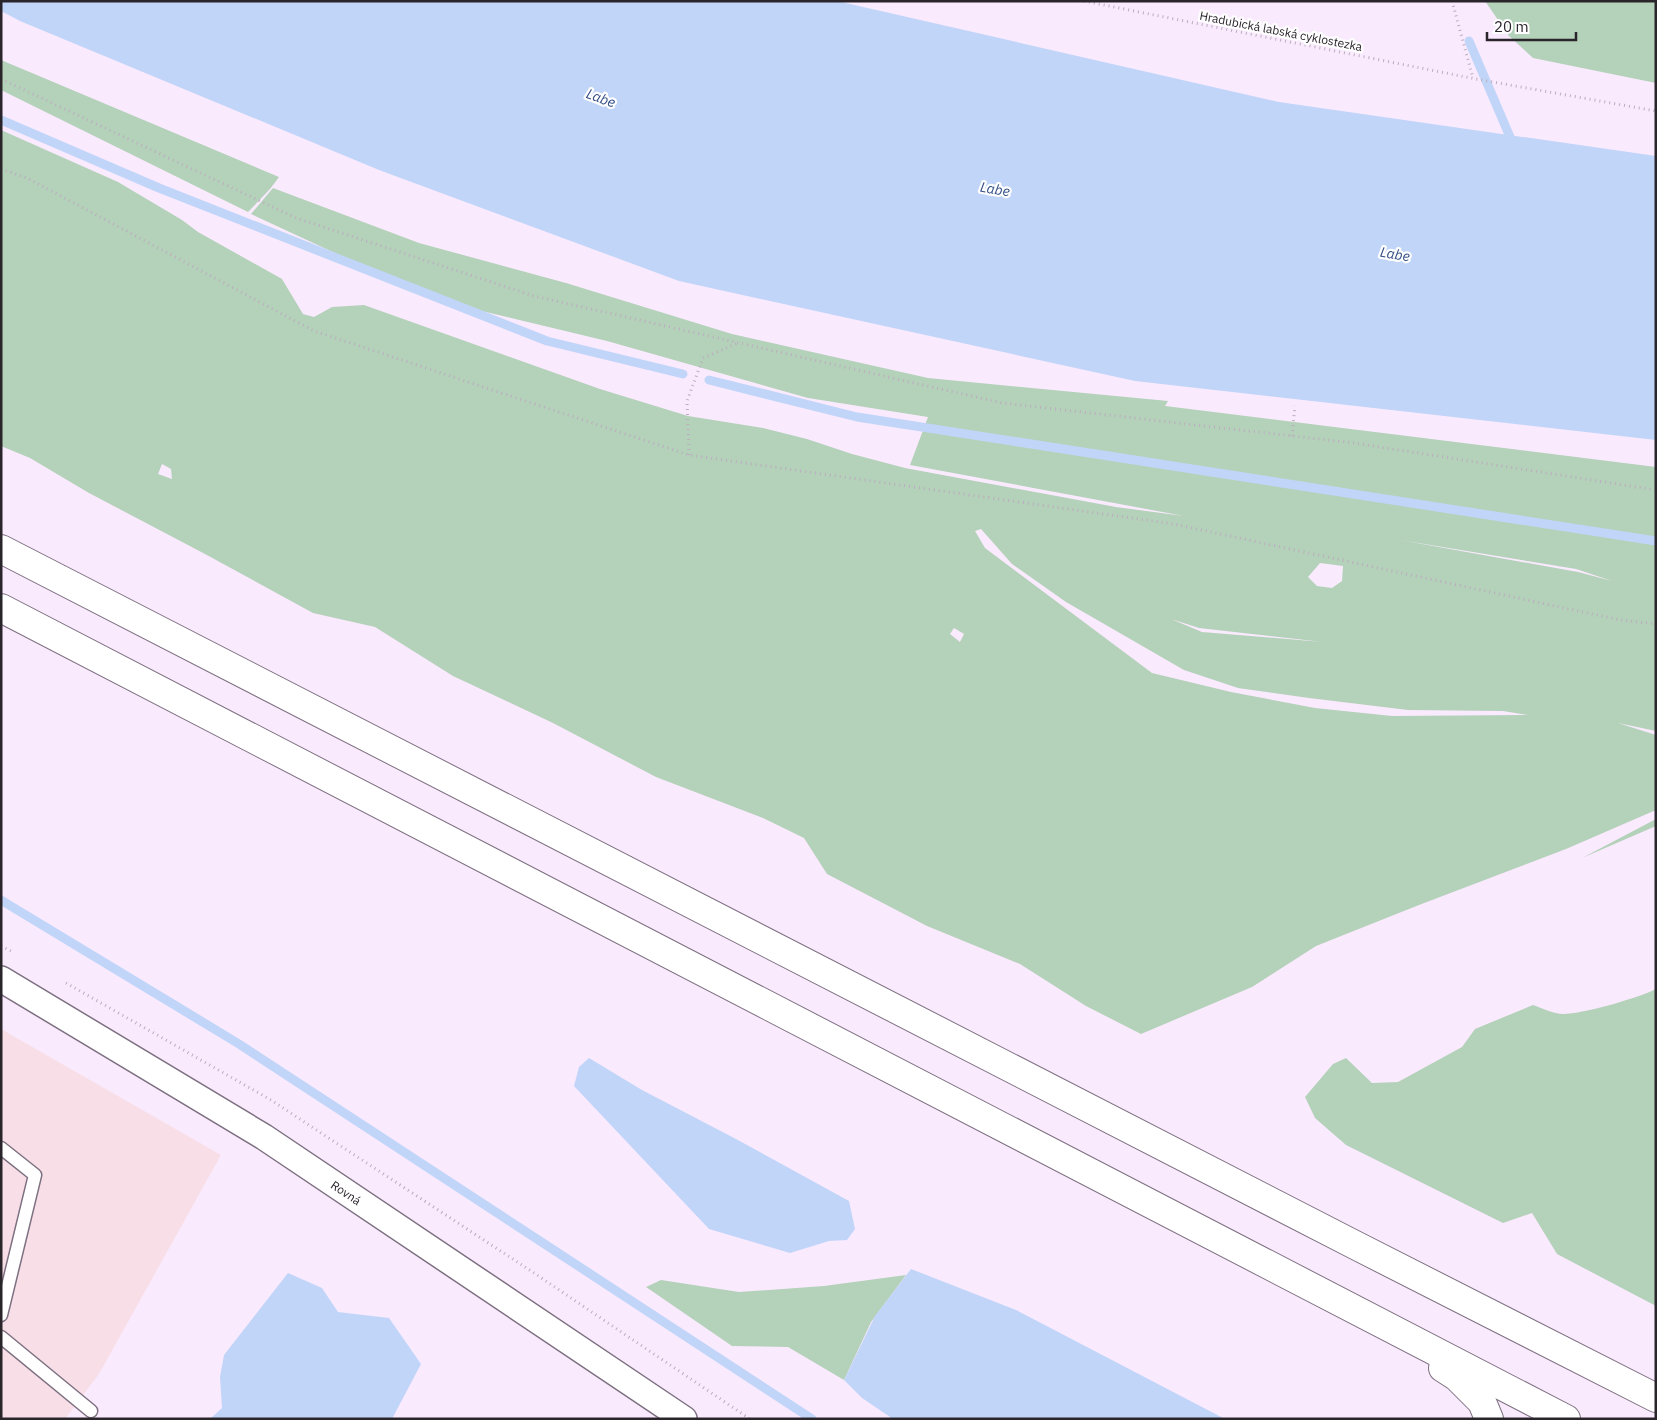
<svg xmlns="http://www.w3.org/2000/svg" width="1657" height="1420" viewBox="0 0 1657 1420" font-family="'IBM Plex Sans',sans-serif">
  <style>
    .commercial { fill: #f8dfe7 }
    .green { fill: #b4d1b9; fill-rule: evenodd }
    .water { fill: #c1d5f9 }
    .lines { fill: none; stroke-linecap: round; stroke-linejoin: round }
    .stream { stroke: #c1d5f9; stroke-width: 9 }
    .service-casing { stroke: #7d7080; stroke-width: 15 }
    .minor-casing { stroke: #7d7080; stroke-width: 28 }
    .primary-casing { stroke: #7d7080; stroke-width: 30 }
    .path { stroke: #bbaebf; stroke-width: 3; stroke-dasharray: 1 4; stroke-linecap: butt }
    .service { stroke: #fff; stroke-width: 12 }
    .minor { stroke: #fff; stroke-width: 25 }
    .primary { stroke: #fff; stroke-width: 28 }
    .labels { text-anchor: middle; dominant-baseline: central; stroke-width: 4.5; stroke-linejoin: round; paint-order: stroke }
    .street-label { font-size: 12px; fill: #2a242b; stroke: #fefefe }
    .water-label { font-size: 14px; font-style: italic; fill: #314d84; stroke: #fefefe }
  </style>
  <rect width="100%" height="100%" fill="#faeafe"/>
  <polygon class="commercial" points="1,1029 221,1155 99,1374 65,1419 1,1419"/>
  <g class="green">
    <polygon points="1485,1 1656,1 1656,83 1533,58 1509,36"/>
    <polygon points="1,60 279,177 270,189 248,212 1,90"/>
    <path d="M1,130L118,182L182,220L198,232L282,279L303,314L314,317L332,307L364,305L600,389L688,416L763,428L807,439L852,454L905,468L1116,507L1184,516L910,465L928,417L808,398L607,341L436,300L251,214L273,188L419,243L566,283L732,334L928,378L1168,401L1165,406L1656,467V731L1618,723L1656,735V810L1566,849L1419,905L1316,946L1252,987L1141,1034L1086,1006L1020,964L927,926L827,874L804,838L763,818L656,777L553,723L453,676L375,627L313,613L205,554L89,493L30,458L1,446ZM162,464L171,469L172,479L158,474ZM981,529L1012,564L1066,602L1184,670L1238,688L1309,698L1408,710L1503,711L1528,715L1392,716L1315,708L1231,692L1152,673L985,548L975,531ZM1400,540L1576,569L1612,581L1578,572ZM1320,563L1343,566L1342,581L1332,588L1317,586L1308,577ZM1171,619L1199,628L1323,642L1202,632ZM954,628L964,634L960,642L950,634Z"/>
    <polygon points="1656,819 1656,826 1582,858"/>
    <path d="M1656,989V1306L1557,1254L1532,1213L1503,1223L1346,1145L1315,1118L1305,1097L1333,1064L1346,1058L1372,1083L1398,1082L1462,1047L1475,1029L1533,1005C1542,1008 1554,1014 1563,1014C1583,1014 1638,998 1656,989Z"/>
    <polygon points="906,1275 871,1322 844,1380 788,1347 732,1346 646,1287 661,1280 739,1292 824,1286"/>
  </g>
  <g class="water">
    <polygon points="1,1 837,1 1279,102 1656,156 1656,440 1135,381 679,281 379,170 20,21 1,11"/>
    <polygon points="589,1058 642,1090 736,1139 849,1201 855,1229 847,1240 829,1241 790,1253 709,1229 574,1086 579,1067"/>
    <polygon points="911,1269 1016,1310 1225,1419 893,1419 862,1398 844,1380 875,1316"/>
    <polygon points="288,1273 322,1288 338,1312 389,1318 421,1364 392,1419 210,1419 222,1408 220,1377 224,1355"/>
  </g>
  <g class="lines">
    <g class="stream">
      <polyline points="1469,41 1513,144"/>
      <polyline points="1,120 159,188 547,341 683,374"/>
      <polyline points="709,380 857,417 1656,541"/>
      <polyline points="1,900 239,1044 812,1419"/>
    </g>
    <defs>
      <g id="service">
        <polyline points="1,1148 35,1175 1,1315"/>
        <polyline points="1,1337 91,1411"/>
      </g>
      <g id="minor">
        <path id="s1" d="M1,979L264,1137L684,1419"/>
      </g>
      <g id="primary">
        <polyline points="1,549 1357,1246 1656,1398"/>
        <polyline points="1,608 1566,1419"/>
        <polyline points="1443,1368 1457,1377 1482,1402 1489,1419"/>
      </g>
    </defs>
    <use href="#service" class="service-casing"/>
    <use href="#minor" class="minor-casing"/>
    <use href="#primary" class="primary-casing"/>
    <g class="path">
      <polyline points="1084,1 1476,79 1656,111"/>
      <polyline points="1452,1 1473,78"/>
      <polyline points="1,79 296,218 534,296 1002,403 1354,443 1656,490"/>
      <polyline points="1,169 27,178 314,331 689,455 1174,524 1620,620 1656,624"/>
      <polyline points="1292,436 1295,406"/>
      <polyline points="689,455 687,401 703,358 738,343"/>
      <polyline points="1,946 13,952"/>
      <polyline points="66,983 271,1100 537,1275 750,1419"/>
    </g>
    <use href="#service" class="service"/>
    <use href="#minor" class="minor"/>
    <use href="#primary" class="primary"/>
  </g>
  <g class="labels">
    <g class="street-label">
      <text transform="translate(1281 31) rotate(11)">Hradubická labská cyklostezka</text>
      <text stroke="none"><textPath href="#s1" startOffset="406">Rovná</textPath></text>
    </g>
    <g class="water-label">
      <text transform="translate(601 98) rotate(20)">Labe</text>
      <text transform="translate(995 189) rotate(9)">Labe</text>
      <text transform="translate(1395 254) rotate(9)">Labe</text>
    </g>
  </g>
  <rect width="1657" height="1420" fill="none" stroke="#2a242b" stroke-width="5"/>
  <path d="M1487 32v8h89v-8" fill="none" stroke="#2a242b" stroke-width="2.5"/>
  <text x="1494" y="32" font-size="15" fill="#2a242b" stroke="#fefefe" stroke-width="4" paint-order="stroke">20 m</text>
</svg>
